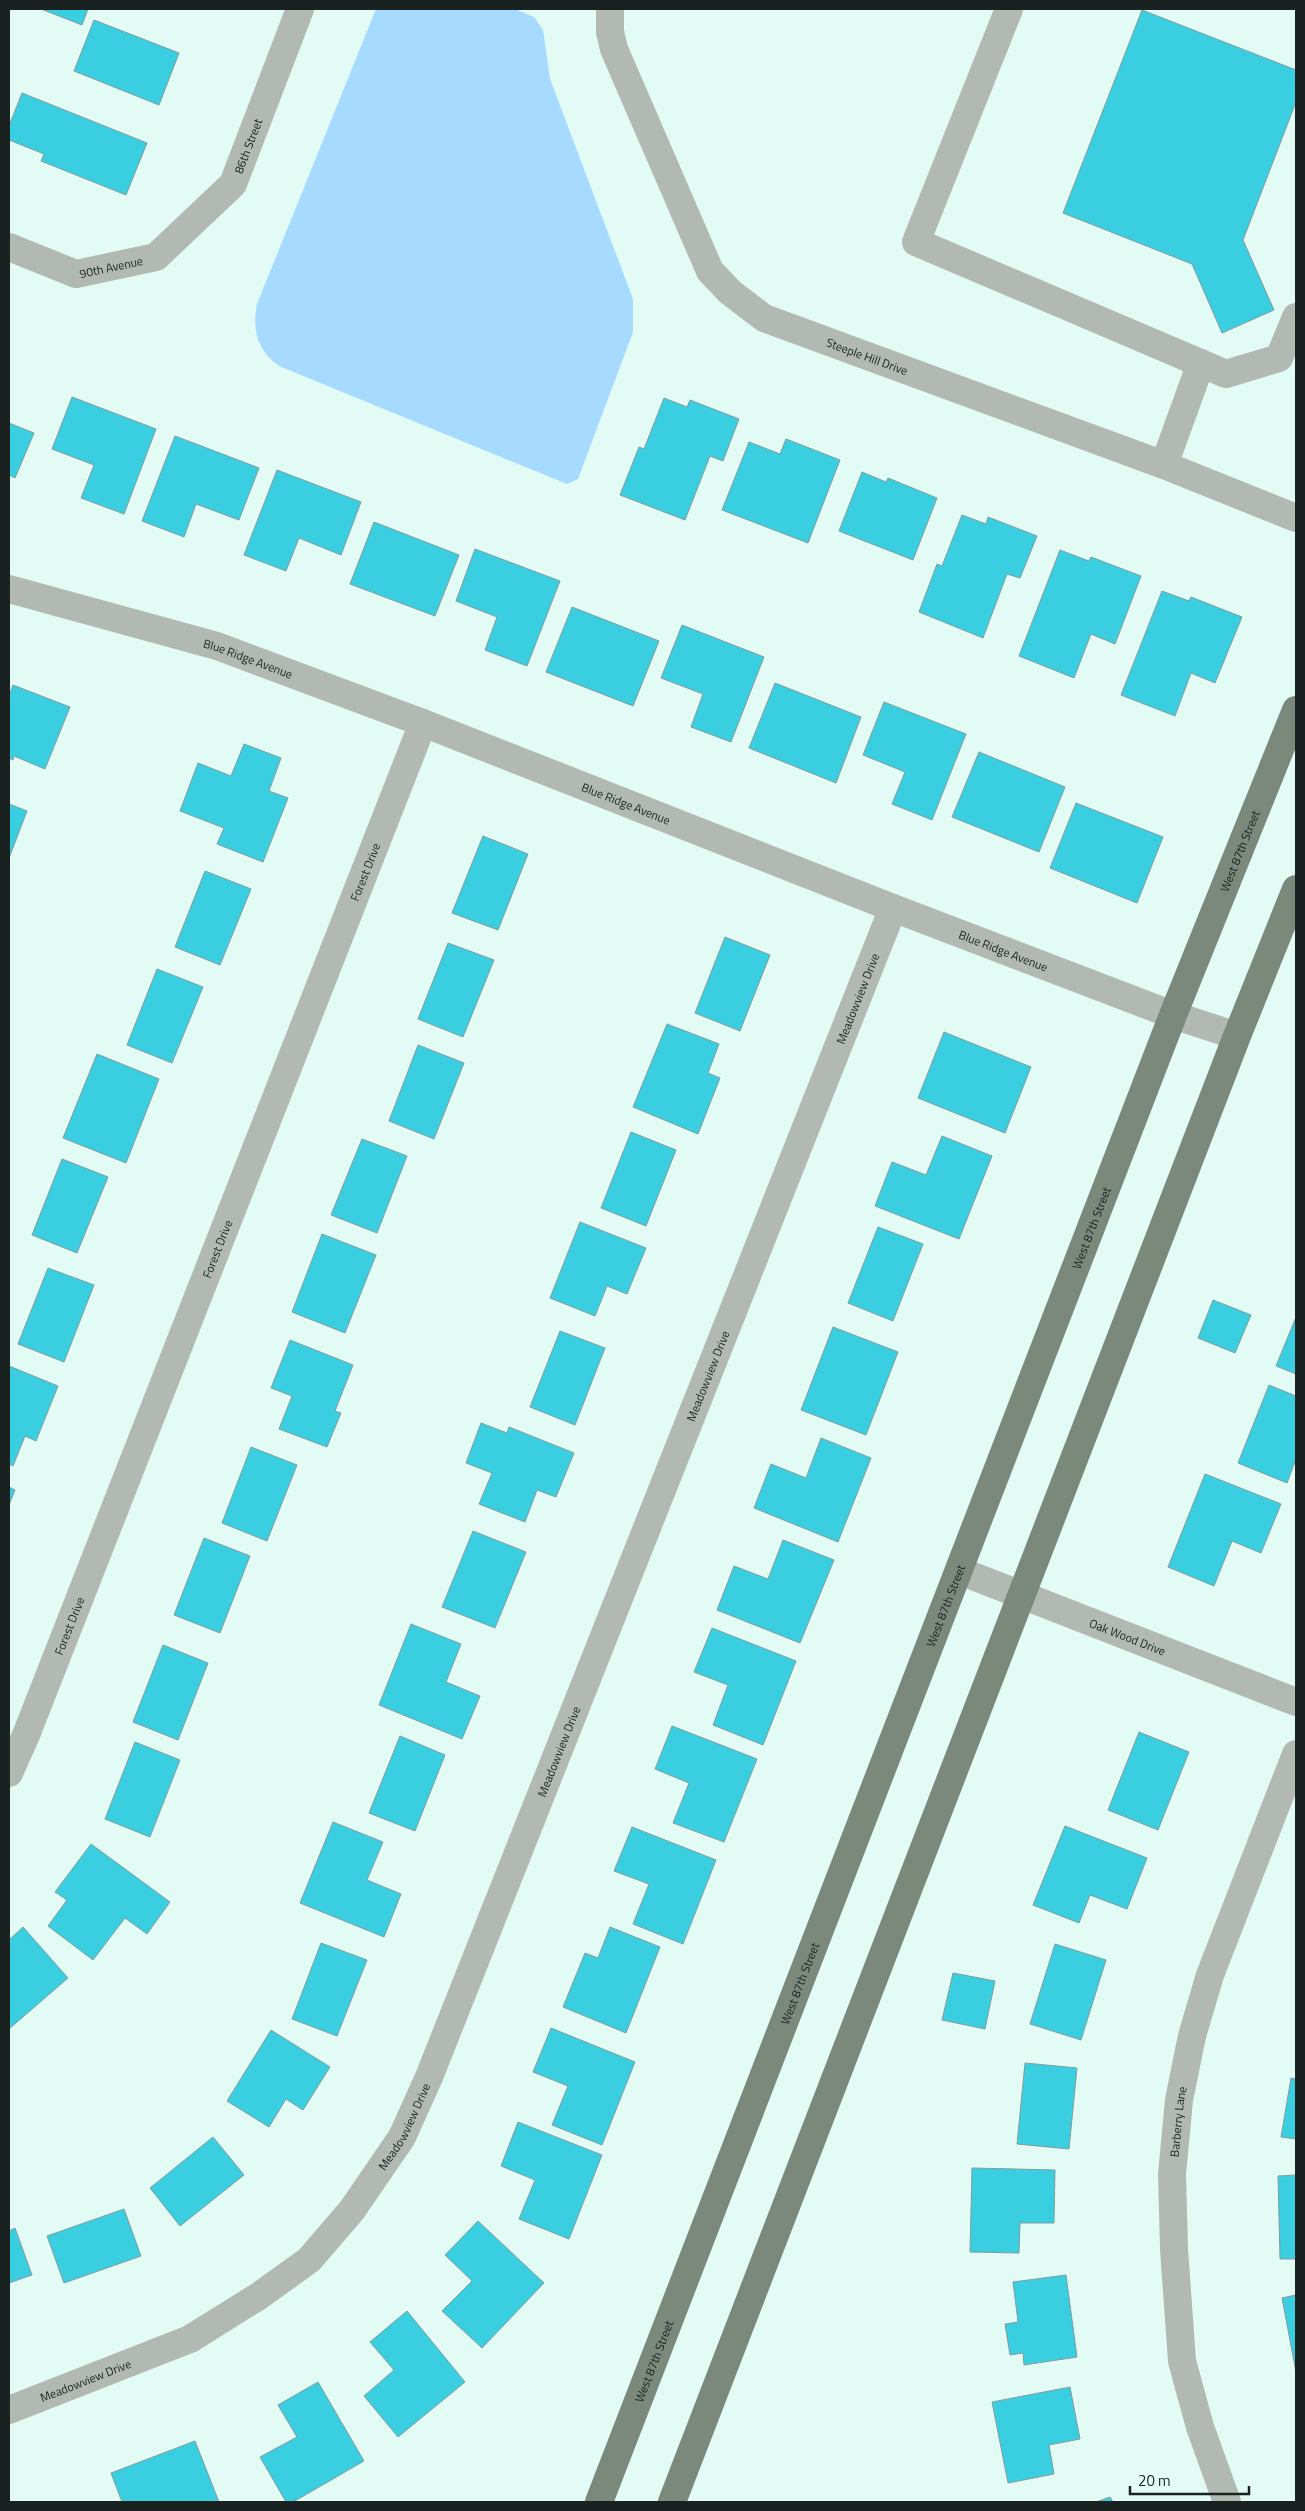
<svg xmlns="http://www.w3.org/2000/svg" width="1305" height="2511" viewBox="0 0 1305 2511" font-family="'Titillium Web',sans-serif">
  <style>
    .water { fill: #a6dafe }
    .building { fill: #39cee0; stroke: #849c9f }
    .lines { fill: none; stroke-linecap: round; stroke-linejoin: round }
    .minor { stroke: #b2b9b2; stroke-width: 28 }
    .major { stroke: #7b887c; stroke-width: 28 }
    .labels { text-anchor: middle; dominant-baseline: central; stroke-width: 4; stroke-linejoin: round; paint-order: stroke }
    .street-label { font-size: 12px; fill: #192220; stroke: #e2fbf4 }
  </style>
  <rect width="100%" height="100%" fill="#e2fbf4"/>
  <path class="water" d="M376,9H515L534,17L543,30L550,79L633,299V332L578,479L567,484L279,366C257,350 252,330 257,304Z"/>
  <g class="building">
    <polygon points="41,9 88,9 82,25"/>
    <polygon points="1142,10 1296,70 1296,102 1243,240 1274,310 1222,333 1192,264 1063,213"/>
    <polygon points="94,20 179,53 159,105 74,71"/>
    <polygon points="22,93 147,143 126,195 41,161 44,154 9,140 9,126"/>
    <polygon points="72,397 156,429 124,514 81,498 94,465 52,449"/>
    <polygon points="664,398 687,407 690,400 739,419 723,461 710,456 685,520 620,495 639,447 644,449"/>
    <polygon points="9,423 34,433 15,478 9,475"/>
    <polygon points="175,436 259,468 239,520 196,504 184,537 142,521"/>
    <polygon points="786,439 840,460 808,543 722,510 749,442 780,454"/>
    <polygon points="277,470 361,502 341,555 299,538 286,571 244,555"/>
    <polygon points="862,472 886,482 888,478 937,498 913,560 839,531"/>
    <polygon points="962,515 986,524 988,517 1037,536 1020,578 1007,574 983,638 919,612 937,564 942,566"/>
    <polygon points="374,522 459,555 435,616 350,584"/>
    <polygon points="475,549 560,581 527,666 485,650 497,617 456,601"/>
    <polygon points="1060,550 1089,561 1091,557 1141,576 1115,644 1091,634 1074,678 1019,656"/>
    <polygon points="1162,591 1189,601 1191,597 1242,617 1215,683 1191,673 1175,716 1121,695"/>
    <polygon points="572,607 659,641 633,706 546,672"/>
    <polygon points="682,625 764,657 731,742 691,727 703,694 661,678"/>
    <polygon points="775,683 861,717 836,783 749,748"/>
    <polygon points="13,685 70,707 45,769 14,756 13,760 9,758 9,696"/>
    <polygon points="884,702 966,734 932,820 892,804 905,772 863,755"/>
    <polygon points="244,744 281,758 269,791 288,798 263,862 217,844 224,828 180,811 198,763 231,776"/>
    <polygon points="979,752 1065,787 1039,852 952,817"/>
    <polygon points="1076,803 1163,837 1137,903 1050,868"/>
    <polygon points="9,804 27,811 9,858"/>
    <polygon points="483,836 528,854 498,930 452,913"/>
    <polygon points="205,871 251,889 220,965 175,947"/>
    <polygon points="725,937 770,955 740,1031 695,1013"/>
    <polygon points="448,943 494,960 463,1037 418,1019"/>
    <polygon points="157,969 203,987 172,1063 127,1045"/>
    <polygon points="667,1024 719,1044 708,1073 720,1078 698,1134 633,1107"/>
    <polygon points="944,1032 1031,1067 1005,1133 918,1098"/>
    <polygon points="418,1045 464,1063 434,1139 389,1121"/>
    <polygon points="97,1054 159,1079 126,1163 63,1138"/>
    <polygon points="631,1132 676,1150 646,1226 601,1208"/>
    <polygon points="942,1136 992,1156 959,1239 875,1206 892,1162 926,1175"/>
    <polygon points="362,1139 407,1156 377,1233 331,1215"/>
    <polygon points="62,1159 108,1177 77,1253 32,1235"/>
    <polygon points="580,1222 646,1248 627,1294 607,1286 595,1316 550,1298"/>
    <polygon points="878,1227 923,1244 893,1321 848,1303"/>
    <polygon points="322,1234 376,1255 345,1333 292,1312"/>
    <polygon points="48,1268 94,1285 64,1362 18,1344"/>
    <polygon points="1213,1300 1251,1315 1235,1353 1198,1338"/>
    <polygon points="1296,1317 1296,1374 1276,1366"/>
    <polygon points="833,1327 898,1352 866,1435 801,1410"/>
    <polygon points="560,1331 605,1348 575,1425 530,1407"/>
    <polygon points="290,1340 353,1365 335,1411 341,1413 327,1447 279,1429 292,1396 271,1388"/>
    <polygon points="9,1366 58,1386 36,1441 25,1436 13,1466 9,1464"/>
    <polygon points="1269,1385 1296,1396 1296,1459 1287,1483 1238,1463"/>
    <polygon points="481,1423 507,1433 509,1427 574,1453 556,1497 537,1490 525,1522 479,1504 492,1473 466,1463"/>
    <polygon points="821,1438 871,1458 838,1542 754,1508 771,1464 806,1478"/>
    <polygon points="251,1447 297,1465 267,1541 222,1523"/>
    <polygon points="1205,1474 1281,1504 1261,1553 1232,1541 1214,1586 1168,1567"/>
    <polygon points="9,1487 15,1490 9,1505"/>
    <polygon points="473,1531 526,1552 495,1628 442,1607"/>
    <polygon points="204,1538 250,1556 220,1633 174,1615"/>
    <polygon points="783,1540 834,1560 800,1643 717,1610 734,1566 768,1579"/>
    <polygon points="411,1624 461,1644 446,1682 480,1696 462,1739 379,1705"/>
    <polygon points="712,1628 796,1661 763,1745 713,1725 728,1685 694,1672"/>
    <polygon points="163,1645 208,1663 178,1740 133,1722"/>
    <polygon points="672,1726 757,1759 724,1842 673,1823 689,1783 655,1769"/>
    <polygon points="1139,1732 1189,1752 1158,1830 1108,1810"/>
    <polygon points="400,1736 445,1755 415,1831 369,1813"/>
    <polygon points="135,1742 180,1760 150,1837 105,1819"/>
    <polygon points="333,1822 383,1842 367,1880 401,1894 384,1937 300,1903"/>
    <polygon points="1065,1826 1147,1858 1127,1909 1090,1895 1079,1923 1033,1905"/>
    <polygon points="632,1827 716,1860 683,1944 633,1924 649,1884 614,1871"/>
    <polygon points="91,1844 170,1902 147,1934 125,1918 93,1960 48,1926 67,1900 55,1892"/>
    <polygon points="23,1927 68,1978 9,2029 9,1940"/>
    <polygon points="610,1927 660,1947 626,2033 563,2007 585,1953 598,1958"/>
    <polygon points="321,1943 367,1960 337,2036 292,2019"/>
    <polygon points="1055,1944 1106,1960 1081,2040 1030,2024"/>
    <polygon points="953,1973 995,1981 985,2029 942,2020"/>
    <polygon points="551,2028 635,2062 602,2145 552,2125 568,2086 533,2072"/>
    <polygon points="271,2030 330,2067 303,2110 286,2099 269,2127 227,2101"/>
    <polygon points="1025,2063 1077,2068 1069,2149 1017,2144"/>
    <polygon points="1291,2078 1296,2079 1296,2139 1281,2137"/>
    <polygon points="518,2122 602,2155 569,2239 519,2219 535,2180 501,2166"/>
    <polygon points="213,2137 244,2175 180,2226 150,2188"/>
    <polygon points="972,2168 1055,2170 1054,2223 1020,2223 1019,2253 970,2252"/>
    <polygon points="1296,2175 1296,2259 1280,2259 1278,2176"/>
    <polygon points="124,2209 141,2256 64,2283 47,2236"/>
    <polygon points="478,2221 544,2283 482,2348 442,2311 472,2281 445,2255"/>
    <polygon points="15,2228 32,2275 9,2283 9,2231"/>
    <polygon points="1066,2275 1077,2357 1024,2365 1023,2353 1010,2355 1005,2324 1018,2322 1013,2282"/>
    <polygon points="1296,2295 1296,2372 1282,2298"/>
    <polygon points="407,2311 465,2382 398,2437 364,2396 394,2370 370,2342"/>
    <polygon points="318,2382 364,2461 293,2502 286,2502 260,2457 297,2437 278,2405"/>
    <polygon points="1070,2387 1080,2439 1049,2445 1054,2474 1008,2483 992,2402"/>
    <polygon points="195,2441 219,2502 122,2502 111,2473"/>
    <polygon points="1110,2497 1113,2502 1096,2502"/>
  </g>
  <g class="lines">
    <g class="minor">
      <path id="s1" d="M610,9V32L614,49L710,271L730,292L764,318L1164,465L1296,518"/>
      <polyline points="1009,9 916,242 1226,374 1279,358 1296,317"/>
      <path id="s2" d="M9,247L76,274L156,257L233,184L300,9"/>
      <polyline points="1164,465 1201,363"/>
      <path id="s3" d="M9,589L217,646L423,723L893,908L1173,1015L1237,1036"/>
      <path id="s4" d="M960,1571L1296,1702"/>
      <path id="s5" d="M9,1773L26,1735L423,723"/>
      <path id="s6" d="M9,2410L190,2339L259,2296L309,2260L352,2210L402,2137L429,2077L893,908"/>
      <path id="s7" d="M1227,2502L1200,2427L1182,2361L1174,2249L1172,2174L1179,2100L1192,2036L1210,1975L1296,1754"/>
    </g>
    <g class="major">
      <path id="s8" d="M599,2502L1173,1015L1296,710"/>
      <polyline points="672,2502 1237,1036 1296,889"/>
    </g>
  </g>
  <g class="labels">
    <g class="street-label">
      <text stroke="none"><textPath href="#s2" startOffset="301">86th Street</textPath></text>
      <text stroke="none"><textPath href="#s2" startOffset="108">90th Avenue</textPath></text>
      <text stroke="none"><textPath href="#s1" startOffset="464">Steeple Hill Drive</textPath></text>
      <text stroke="none"><textPath href="#s3" startOffset="249">Blue Ridge Avenue</textPath></text>
      <text stroke="none"><textPath href="#s3" startOffset="654">Blue Ridge Avenue</textPath></text>
      <text stroke="none"><textPath href="#s8" startOffset="1771">West 87th Street</textPath></text>
      <text stroke="none"><textPath href="#s5" startOffset="969">Forest Drive</textPath></text>
      <text stroke="none"><textPath href="#s3" startOffset="1059">Blue Ridge Avenue</textPath></text>
      <text stroke="none"><textPath href="#s6" startOffset="1718">Meadowview Drive</textPath></text>
      <text stroke="none"><textPath href="#s8" startOffset="1366">West 87th Street</textPath></text>
      <text stroke="none"><textPath href="#s5" startOffset="564">Forest Drive</textPath></text>
      <text stroke="none"><textPath href="#s6" startOffset="1312">Meadowview Drive</textPath></text>
      <text stroke="none"><textPath href="#s8" startOffset="961">West 87th Street</textPath></text>
      <text stroke="none"><textPath href="#s5" startOffset="159">Forest Drive</textPath></text>
      <text stroke="none"><textPath href="#s4" startOffset="180">Oak Wood Drive</textPath></text>
      <text stroke="none"><textPath href="#s6" startOffset="908">Meadowview Drive</textPath></text>
      <text stroke="none"><textPath href="#s8" startOffset="556">West 87th Street</textPath></text>
      <text stroke="none"><textPath href="#s7" startOffset="388">Barberry Lane</textPath></text>
      <text stroke="none"><textPath href="#s6" startOffset="502">Meadowview Drive</textPath></text>
      <text stroke="none"><textPath href="#s8" startOffset="151">West 87th Street</textPath></text>
      <text stroke="none"><textPath href="#s6" startOffset="82">Meadowview Drive</textPath></text>
    </g>
  </g>
  <rect width="1305" height="2511" fill="none" stroke="#192220" stroke-width="20"/>
  <path d="M1130 2486v8h119v-8" fill="none" stroke="#192220" stroke-width="2.5"/>
  <text x="1138" y="2486" font-size="15" fill="#192220" stroke="#e2fbf4" stroke-width="4" paint-order="stroke">20 m</text>
</svg>
